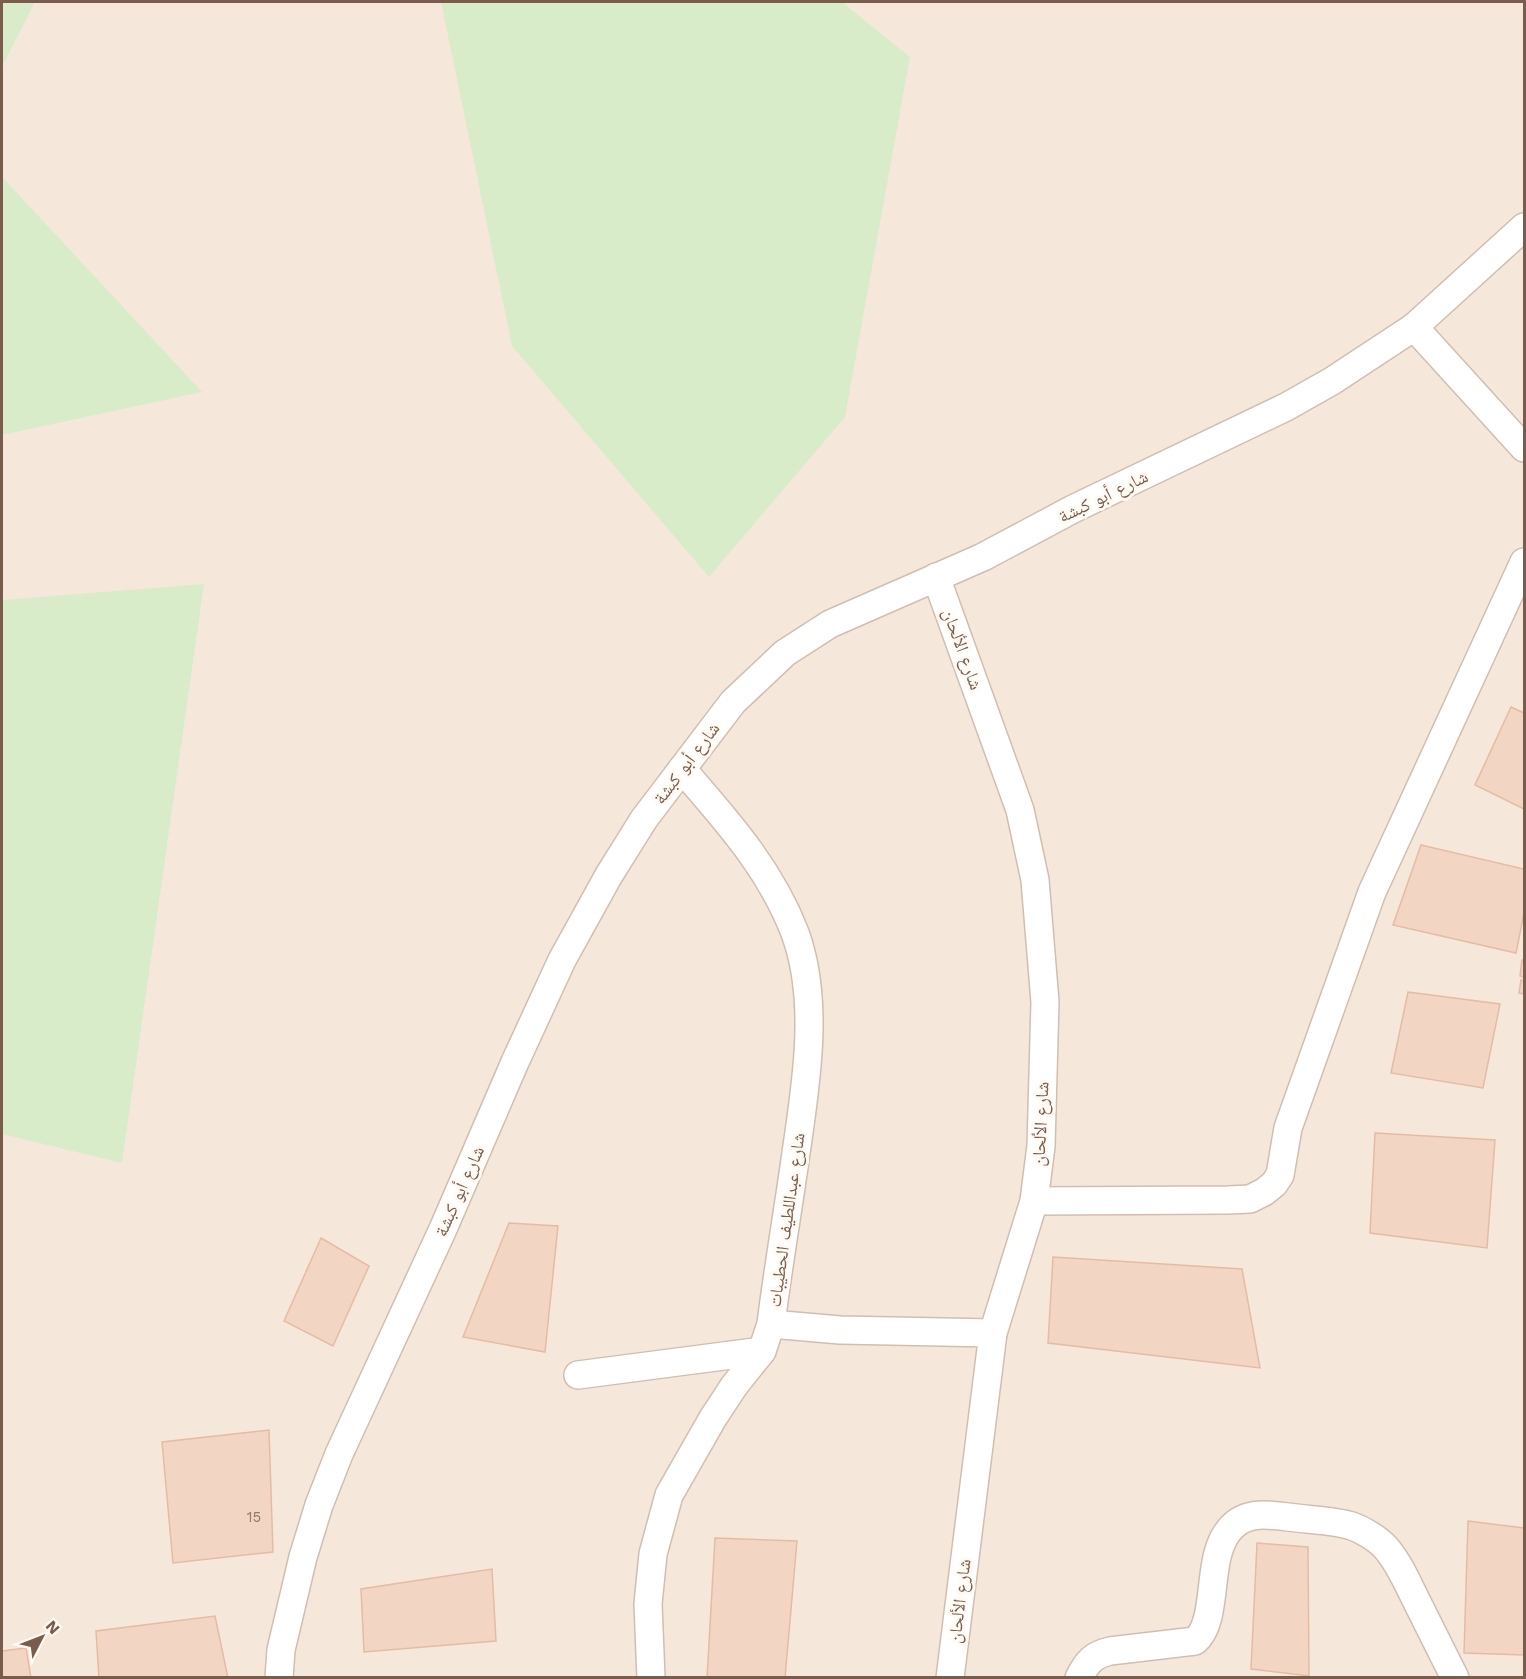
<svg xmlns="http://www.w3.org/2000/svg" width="1526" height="1679" viewBox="0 0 1526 1679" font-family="'Work Sans','Noto Naskh Arabic',sans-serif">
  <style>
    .residential { fill: #f5e8da }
    .green { fill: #d8ecc9 }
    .building { fill: #f3d5c3; stroke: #e6bba3; stroke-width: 1.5 }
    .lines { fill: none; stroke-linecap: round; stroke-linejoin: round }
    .minor-casing { stroke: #d1beb0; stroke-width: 30 }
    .minor { stroke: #fff; stroke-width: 27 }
    .labels { text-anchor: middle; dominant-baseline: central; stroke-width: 6; stroke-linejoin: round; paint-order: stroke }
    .number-label { font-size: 15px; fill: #987a6a }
    .street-label { font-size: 18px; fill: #7a5c4d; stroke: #fffaf3 }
  </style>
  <rect width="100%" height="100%" fill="#fdf6ec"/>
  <rect class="residential" x="2" y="2" width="1522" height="1675"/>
  <g class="green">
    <polygon points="2,2 35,2 2,67"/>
    <polygon points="441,2 842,2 910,57 845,417 709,577 512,346"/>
    <polygon points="2,177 202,392 2,435"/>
    <polygon points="204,584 122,1163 2,1134 2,600"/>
  </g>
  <g class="building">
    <polygon points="1511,707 1524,713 1524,809 1475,785"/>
    <polygon points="1421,845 1524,869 1524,913 1516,953 1393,925"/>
    <polygon points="1522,960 1524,960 1524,977 1520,976"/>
    <polygon points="1521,980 1524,981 1524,994 1519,993"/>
    <polygon points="1408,992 1500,1004 1483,1088 1391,1073"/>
    <polygon points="1375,1133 1495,1140 1487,1248 1370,1233"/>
    <polygon points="509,1223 558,1226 545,1352 463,1337"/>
    <polygon points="321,1238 369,1266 333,1346 284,1321"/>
    <polygon points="1053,1257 1242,1269 1260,1368 1048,1343"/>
    <polygon points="269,1430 273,1552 173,1563 162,1442"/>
    <polygon points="1468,1521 1524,1528 1524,1655 1464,1653"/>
    <polygon points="715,1538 797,1541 785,1678 707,1678"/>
    <polygon points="1257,1543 1308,1547 1309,1676 1251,1669"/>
    <polygon points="492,1569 496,1641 364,1652 361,1589"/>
    <polygon points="215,1616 228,1678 99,1678 96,1631"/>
    <polygon points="26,1648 31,1678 2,1678 2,1651"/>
  </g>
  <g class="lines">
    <defs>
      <g id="minor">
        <polyline points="1414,327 1524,448"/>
        <polyline points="936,577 1020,810 1035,880 1045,1002 1041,1146 1034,1201 993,1333 950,1678"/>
        <polyline points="1034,1201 1228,1200 1250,1199 1264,1192 1274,1184 1280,1175 1288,1128 1372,892 1524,562"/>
        <polyline points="771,1324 840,1330 993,1333"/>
        <polyline points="578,1375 762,1351"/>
        <polyline points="279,1678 281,1650 303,1557 319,1505 339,1454 443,1229 515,1062 562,960 609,875 644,819 733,702 785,653 830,624 983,557 1073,509 1286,407 1332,381 1414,327 1524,227"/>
        <path d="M651,1678L648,1604L653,1554L669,1495L713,1418L734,1386L762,1351L771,1324C778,1267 788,1211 796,1153C806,1084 820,1001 795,933C770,868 726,820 682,769"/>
        <path d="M1079,1678C1087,1662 1093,1655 1110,1651L1195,1641C1219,1621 1206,1562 1227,1533C1242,1511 1265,1514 1288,1517C1309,1520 1332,1520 1352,1526C1363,1530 1378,1539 1386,1548C1399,1563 1407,1582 1416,1600C1429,1626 1442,1652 1455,1678"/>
      </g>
    </defs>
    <use href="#minor" class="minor-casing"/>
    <use href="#minor" class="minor"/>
  </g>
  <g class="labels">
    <g class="number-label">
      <text x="254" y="1517">15</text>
    </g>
    <g class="street-label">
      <text transform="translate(1103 496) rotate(-26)">شارع أبو كبشة</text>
      <text transform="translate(963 649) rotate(70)">شارع الألحان</text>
      <text transform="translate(686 763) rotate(-53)">شارع أبو كبشة</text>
      <text transform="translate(1040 1124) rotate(-87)">شارع الألحان</text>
      <text transform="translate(459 1191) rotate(-66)">شارع أبو كبشة</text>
      <text transform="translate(786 1220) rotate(-82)">شارع عبداللطيف الحطيبات</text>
      <text transform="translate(959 1601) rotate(-83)">شارع الألحان</text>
    </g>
  </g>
  <rect width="1526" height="1679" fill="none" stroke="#7a5c4d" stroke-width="6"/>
  <g transform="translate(42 1637) rotate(48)" stroke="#fffaf3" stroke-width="4.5" paint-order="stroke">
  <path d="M0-4.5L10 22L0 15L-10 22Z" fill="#7a5c4d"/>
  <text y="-9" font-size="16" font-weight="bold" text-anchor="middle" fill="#7a5c4d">N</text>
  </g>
</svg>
